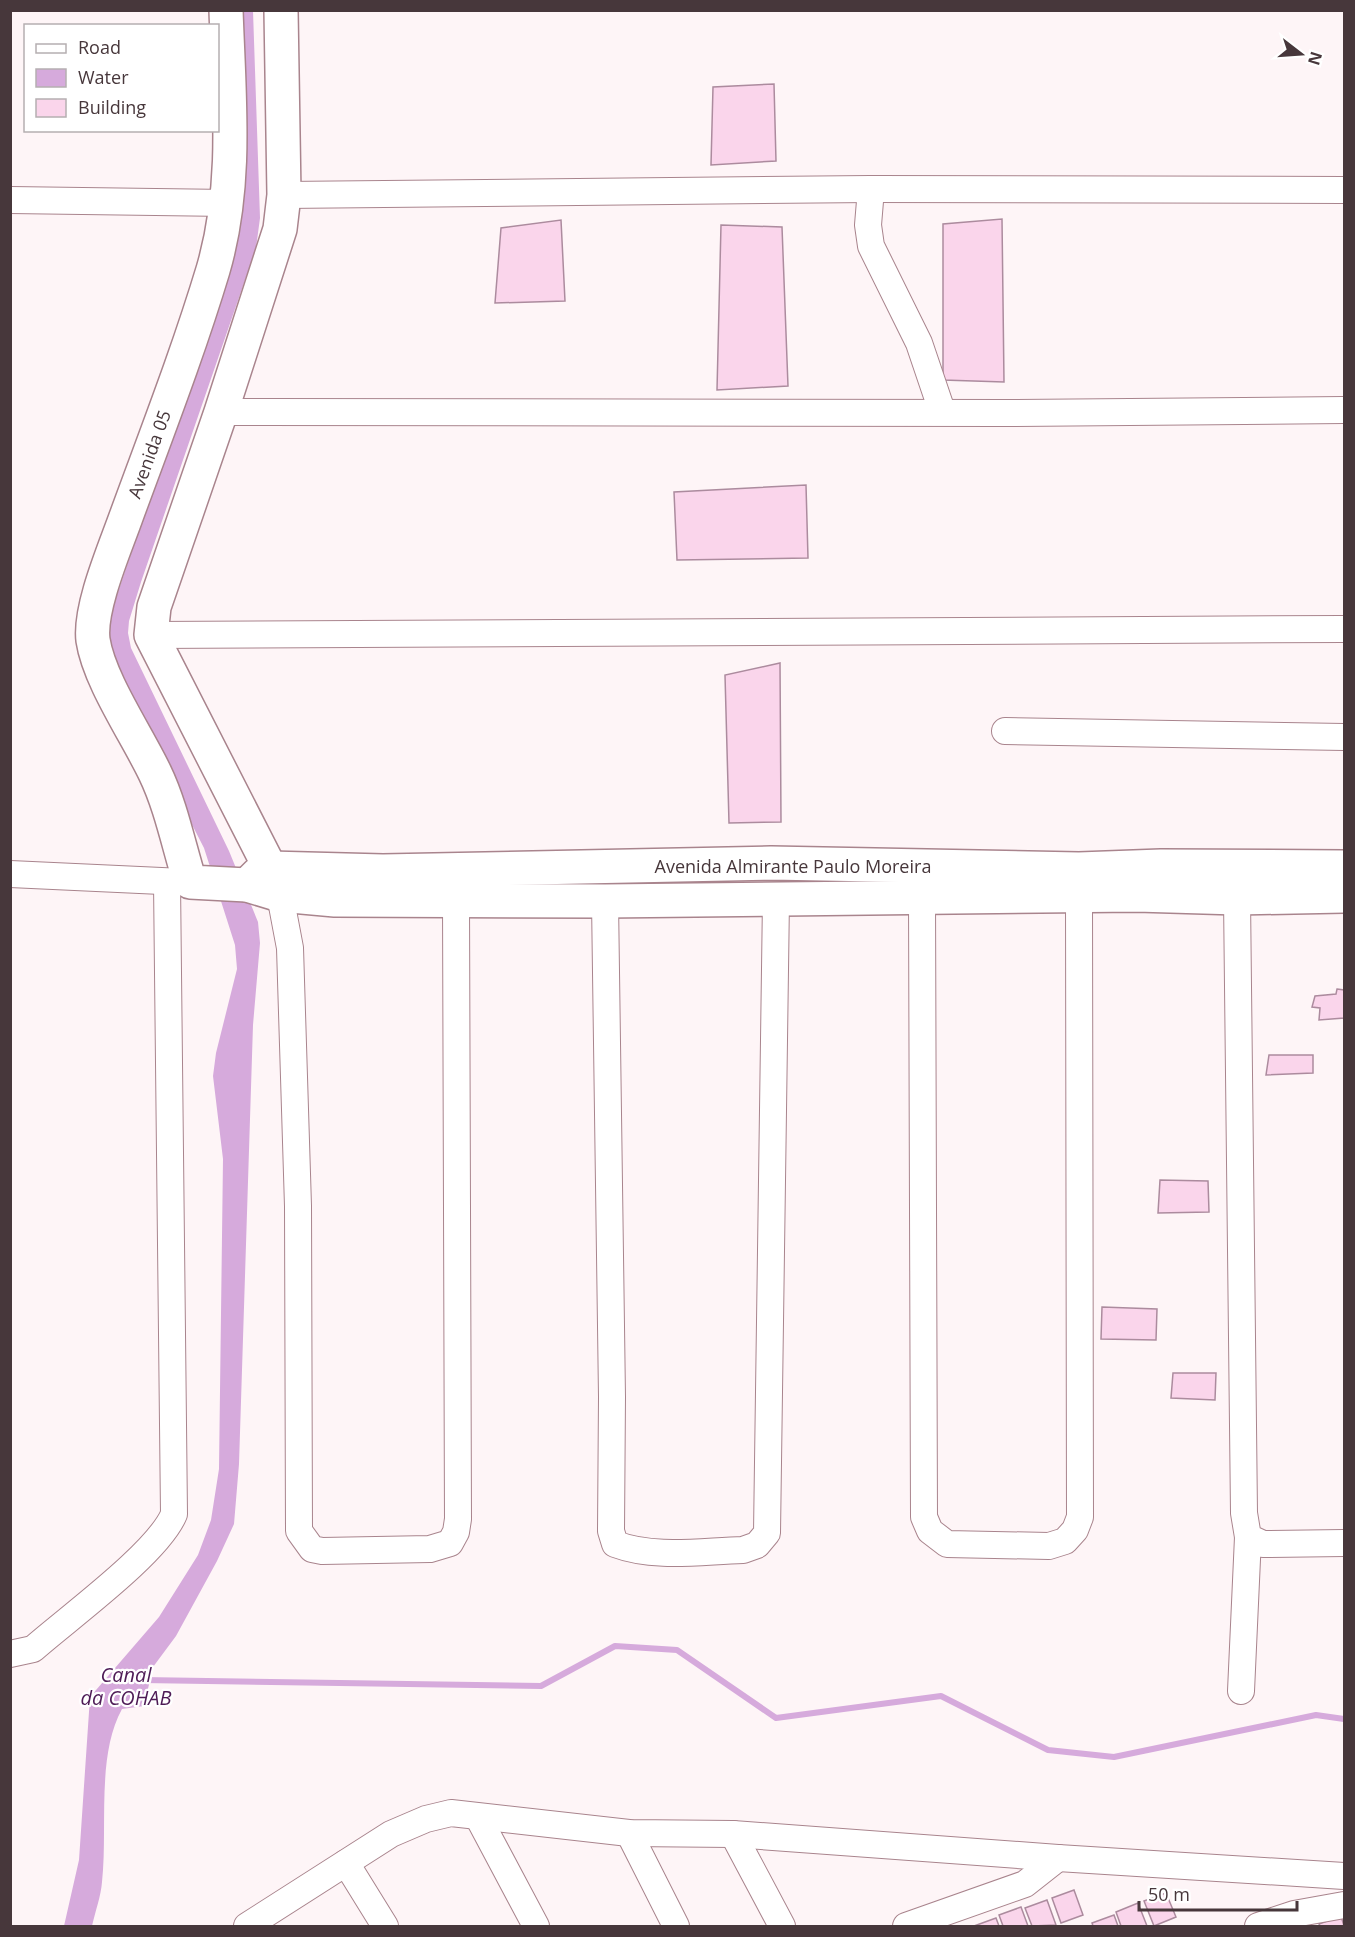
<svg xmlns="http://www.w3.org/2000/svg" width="1355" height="1937" viewBox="0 0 1355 1937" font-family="'Open Sans',sans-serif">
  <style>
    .water { fill: #d6aadc }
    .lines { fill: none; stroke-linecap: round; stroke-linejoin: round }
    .stream { stroke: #d6aadc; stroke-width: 6 }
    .building { fill: #fad5eb; stroke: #ac8b9e; stroke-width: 1.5 }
    .street-casing { stroke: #a9848d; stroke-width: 28 }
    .secondary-casing { stroke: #a9848d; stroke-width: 36 }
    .street { stroke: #fff; stroke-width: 26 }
    .secondary { stroke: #fff; stroke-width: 33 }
    .labels { text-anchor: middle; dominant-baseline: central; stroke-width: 4.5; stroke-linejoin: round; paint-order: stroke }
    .street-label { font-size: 18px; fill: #47373b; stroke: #fff }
    .water-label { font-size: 20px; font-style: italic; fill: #4e1b56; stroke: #fff }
  </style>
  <rect width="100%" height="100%" fill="#fef5f7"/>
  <path class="water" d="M235,11H253L260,218L256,248L141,582L129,621L128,633L131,648L229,851L258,922L260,943L253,1025L239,1464L234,1524L217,1561L176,1636L153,1667L144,1706L122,1709C96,1756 108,1829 102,1882C101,1896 95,1912 92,1926H64L79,1860L90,1697L159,1617L198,1555L211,1520L219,1469L223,1159L213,1076L216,1053L237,969L235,945L204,848L139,721L104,633L202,346Z"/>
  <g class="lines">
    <polyline class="stream" points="142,1680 541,1686 615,1646 677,1650 776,1718 941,1696 1048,1750 1114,1757 1316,1715 1344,1719"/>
  </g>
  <g class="building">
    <polygon points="774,84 776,161 711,165 713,87"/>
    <polygon points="1002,219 1004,382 943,380 943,224"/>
    <polygon points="561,220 565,301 495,303 501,228"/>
    <polygon points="721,225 782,227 788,386 717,390"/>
    <polygon points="806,485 808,558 677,560 674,492"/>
    <polygon points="780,663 781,822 729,823 725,675"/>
    <polygon points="1337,989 1344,990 1344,1018 1319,1020 1320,1008 1312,1007 1315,996 1336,994"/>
    <polygon points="1269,1055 1313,1055 1313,1073 1266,1075"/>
    <polygon points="1160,1180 1208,1181 1209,1212 1158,1213"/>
    <polygon points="1102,1307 1157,1309 1156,1340 1101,1339"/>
    <polygon points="1173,1373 1216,1373 1215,1400 1171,1398"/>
    <polygon points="1074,1890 1083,1915 1061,1923 1052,1898"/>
    <polygon points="1166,1893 1176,1917 1154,1926 1144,1901"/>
    <polygon points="1047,1900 1056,1925 1032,1926 1025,1908"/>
    <polygon points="1138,1903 1147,1926 1121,1926 1116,1912"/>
    <polygon points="1021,1907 1028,1926 1003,1926 999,1915"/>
    <polygon points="1114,1915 1118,1926 1093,1926 1092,1923"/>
    <polygon points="1341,1916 1344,1926 1320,1926 1319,1924"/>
    <polygon points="996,1918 999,1926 974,1926"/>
  </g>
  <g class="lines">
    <defs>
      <g id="street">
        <polyline points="871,189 868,225 871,246 919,343 942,411"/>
        <polyline points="284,195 871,189 1344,190"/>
        <polyline points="10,200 228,203"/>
        <polyline points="221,412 1016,413 1344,410"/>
        <polyline points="151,635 1344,629"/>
        <polyline points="1005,731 1344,737"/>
        <polyline points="10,874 183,882"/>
        <polyline points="280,895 290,948 298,1206 299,1531 312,1549 322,1551 430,1549 450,1543 456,1532 458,1519 456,901"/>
        <polyline points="922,897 924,1517 930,1531 947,1544 1049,1546 1065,1541 1075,1530 1080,1517 1079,896"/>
        <polyline points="1237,898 1244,1513 1248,1537 1263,1544 1344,1543"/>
        <path d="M605,901L612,1397L611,1531L615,1544C655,1559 701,1551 743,1550L757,1545L767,1533L776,899"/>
        <path d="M10,1654L33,1649C68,1618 158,1553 174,1514L167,882"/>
        <polyline points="1241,1691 1248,1537"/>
        <polyline points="478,1817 536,1926"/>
        <polyline points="629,1833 676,1926"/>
        <polyline points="733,1834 782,1926"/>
        <polyline points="346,1863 385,1926"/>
        <polyline points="247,1926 391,1834 426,1819 451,1813 629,1833 733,1834 1058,1858 1344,1876"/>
        <polyline points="906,1926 1025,1884 1058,1858"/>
        <polyline points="1258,1926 1294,1914 1344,1905"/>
      </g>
      <g id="secondary">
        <path d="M226,10C229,98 238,185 213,270C188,353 156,435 126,517C115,548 89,608 93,640C99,680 137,735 155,773C171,806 179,847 190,882L247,885L280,895L335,900L605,901L1137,895L1237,898L1344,896"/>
        <polyline points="247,885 258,874 270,868 383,871 771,863 1079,869 1161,866 1344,867"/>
        <polyline points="277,888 270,868 151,635 154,607 221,412 280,229 284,195 281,10"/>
      </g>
    </defs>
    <use href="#street" class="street-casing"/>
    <use href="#secondary" class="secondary-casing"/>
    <use href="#street" class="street"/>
    <use href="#secondary" class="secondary"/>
  </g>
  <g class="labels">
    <g class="street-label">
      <text transform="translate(149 454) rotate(-70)">Avenida 05</text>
      <text x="793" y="866">Avenida Almirante Paulo Moreira</text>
    </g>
    <g class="water-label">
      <text x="126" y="1674">Canal<tspan x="126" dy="23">da COHAB</tspan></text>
    </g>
  </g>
  <rect width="1355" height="1937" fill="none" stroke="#47373b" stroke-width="24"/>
  <rect x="24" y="24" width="195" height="108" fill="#ffffff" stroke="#b5afb1" stroke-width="1.5"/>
  <rect x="36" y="44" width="30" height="9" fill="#ffffff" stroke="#b5afb1" stroke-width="1.5"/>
  <text x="78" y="54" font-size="18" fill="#47373b">Road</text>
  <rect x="36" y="69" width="30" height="18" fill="#d6aadc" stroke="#b5afb1" stroke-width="1.5"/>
  <text x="78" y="84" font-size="18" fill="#47373b">Water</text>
  <rect x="36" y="99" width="30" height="18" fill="#fad5eb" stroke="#b5afb1" stroke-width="1.5"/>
  <text x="78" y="114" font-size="18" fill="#47373b">Building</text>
  <g transform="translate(1301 54) rotate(107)" stroke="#ffffff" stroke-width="4.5" paint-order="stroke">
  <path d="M0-4.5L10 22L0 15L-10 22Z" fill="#47373b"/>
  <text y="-9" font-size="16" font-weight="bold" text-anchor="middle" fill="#47373b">N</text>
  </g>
  <path d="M1139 1901v9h158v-9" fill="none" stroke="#47373b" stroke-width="3"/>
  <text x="1148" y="1901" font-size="18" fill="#47373b" stroke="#ffffff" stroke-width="4.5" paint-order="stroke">50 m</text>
</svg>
